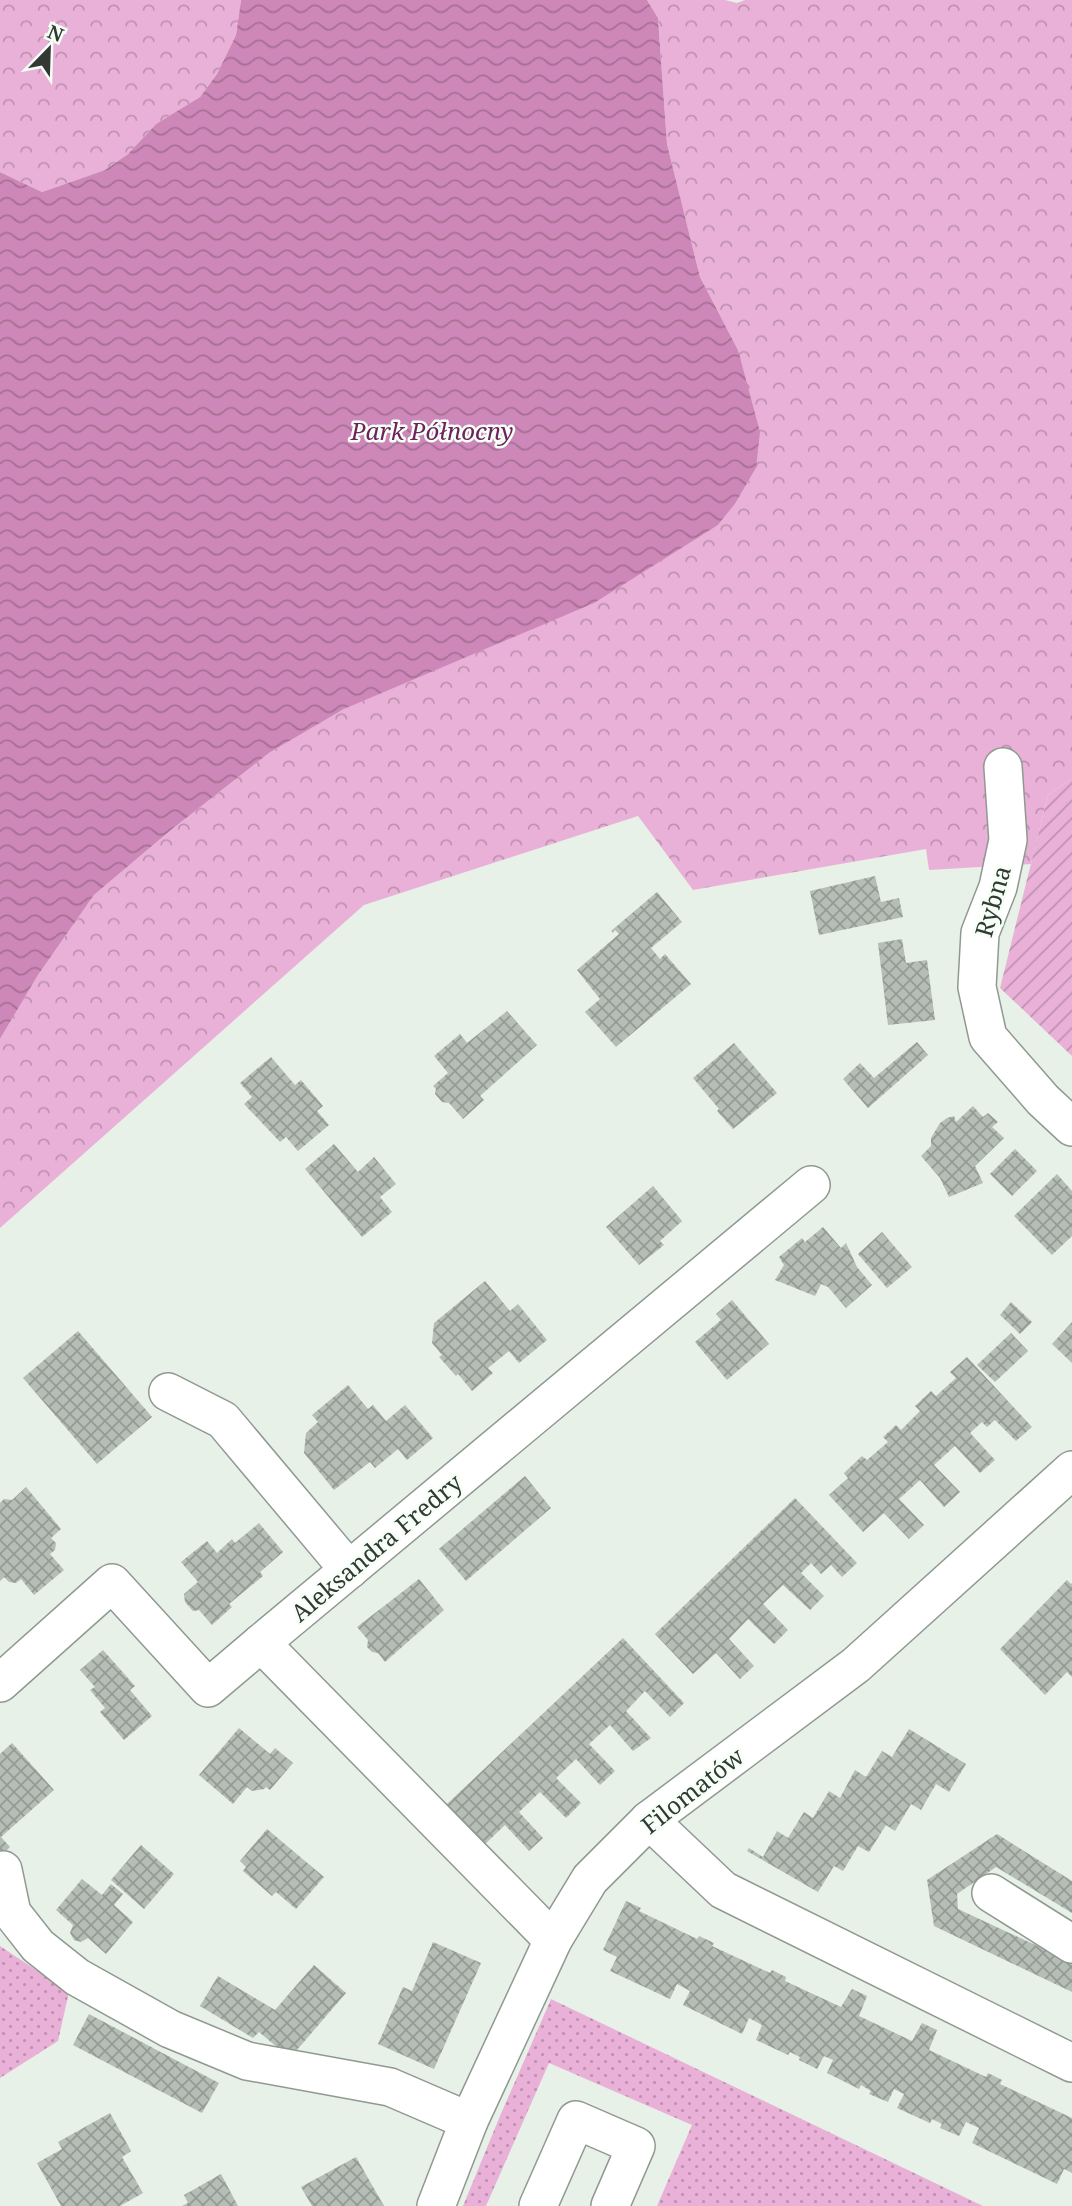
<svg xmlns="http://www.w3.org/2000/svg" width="1072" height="2206" viewBox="0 0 1072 2206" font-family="'Noto Serif',serif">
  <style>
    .grass { fill: url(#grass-dots) }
    .forest { fill: url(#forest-crowns) }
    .garden { fill: url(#garden-furrows) }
    .water { fill: url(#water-waves) }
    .building { fill: url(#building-cross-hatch) }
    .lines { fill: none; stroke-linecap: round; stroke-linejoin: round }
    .minor-casing { stroke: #909991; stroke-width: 40 }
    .minor { stroke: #fff; stroke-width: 37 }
    .labels { text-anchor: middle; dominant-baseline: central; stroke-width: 5; stroke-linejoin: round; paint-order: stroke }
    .park-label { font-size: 24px; font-style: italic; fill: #72205f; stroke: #f4fff6 }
    .street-label { font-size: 24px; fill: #343835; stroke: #f4fff6 }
  </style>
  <defs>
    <pattern id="grass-dots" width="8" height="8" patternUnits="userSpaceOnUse" patternTransform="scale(1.75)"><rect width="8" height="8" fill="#eab1d8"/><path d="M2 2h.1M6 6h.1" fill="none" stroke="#be91b0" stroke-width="1.8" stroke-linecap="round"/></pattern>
    <pattern id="forest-crowns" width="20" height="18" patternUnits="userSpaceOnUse" patternTransform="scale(1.75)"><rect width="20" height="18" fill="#eab1d8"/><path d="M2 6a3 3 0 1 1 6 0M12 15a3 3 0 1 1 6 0" fill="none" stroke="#be91b0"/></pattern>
    <pattern id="garden-furrows" width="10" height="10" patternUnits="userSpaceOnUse" patternTransform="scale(1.75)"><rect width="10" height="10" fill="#eab1d8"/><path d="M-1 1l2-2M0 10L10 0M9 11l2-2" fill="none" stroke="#be91b0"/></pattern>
    <pattern id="water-waves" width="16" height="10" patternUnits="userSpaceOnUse" patternTransform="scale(1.75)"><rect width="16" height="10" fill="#cd87b8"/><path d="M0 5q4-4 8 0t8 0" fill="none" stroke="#a76f96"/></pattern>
    <pattern id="building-cross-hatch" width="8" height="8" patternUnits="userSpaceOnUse" patternTransform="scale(1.75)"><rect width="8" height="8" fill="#b5beb6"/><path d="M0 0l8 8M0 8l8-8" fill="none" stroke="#949b95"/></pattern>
  </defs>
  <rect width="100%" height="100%" fill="#e7f1e8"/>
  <g class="grass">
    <polygon points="0,1946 69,1992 58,2041 0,2078"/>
    <polygon points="551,1999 983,2206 657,2206 692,2125 549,2063 486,2206 463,2206 500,2116"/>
  </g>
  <g class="forest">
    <polygon points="0,0 241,0 236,35 217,74 200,97 156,124 128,154 105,170 42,192 0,172"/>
    <polygon points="647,0 725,0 737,3 745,0 1072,0 1072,778 1048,795 1031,864 929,870 926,849 693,890 638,816 364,905 0,1228 0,1039 38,975 94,895 171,830 269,753 344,709 718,525 735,504 756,468 738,350 700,277 667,144 658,18"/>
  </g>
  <polygon class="garden" points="1072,778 1072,1056 1000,988 1048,795"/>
  <polygon class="water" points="241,0 647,0 658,18 667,144 700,277 738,350 760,432 756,468 735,504 718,525 594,603 344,709 269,753 171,830 94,895 38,975 0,1039 0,172 42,192 105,170 128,154 156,124 200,97 217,74 236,35"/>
  <g class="building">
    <polygon points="875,876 881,902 899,898 903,917 819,935 810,891"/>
    <polygon points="657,892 682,922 651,948 660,959 665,954 691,984 616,1047 585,1012 600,999 577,970 619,934 615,930 613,933 611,931"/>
    <polygon points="902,939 906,963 927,960 935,1020 888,1025 878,943"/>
    <polygon points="507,1011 537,1045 480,1096 484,1100 463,1119 449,1103 442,1102 435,1094 436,1089 433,1086 448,1073 434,1056 460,1034 467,1043"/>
    <polygon points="917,1042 928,1055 868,1108 843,1079 860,1063 874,1078"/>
    <polygon points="734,1043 777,1093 733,1129 717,1111 719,1109 693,1078"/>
    <polygon points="271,1057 295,1085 301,1080 323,1106 317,1111 329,1125 298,1151 286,1137 280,1142 244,1104 252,1097 240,1083"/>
    <polygon points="973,1106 983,1117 988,1113 998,1122 992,1127 1004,1138 975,1166 983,1183 949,1197 940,1178 921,1156 931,1146 931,1138 940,1123 947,1118 954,1116 956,1122"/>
    <polygon points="334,1144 358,1172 374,1157 396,1184 380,1197 392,1212 362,1237 305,1169"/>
    <polygon points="1015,1149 1037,1171 1012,1196 990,1174"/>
    <polygon points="1057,1174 1072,1191 1072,1236 1052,1255 1014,1216"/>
    <polygon points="653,1186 682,1221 660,1241 664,1245 639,1265 606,1227"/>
    <polygon points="823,1227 841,1248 846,1243 857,1267 872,1285 846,1308 828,1287 821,1284 815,1296 775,1280 784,1265 779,1257 802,1238 805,1242"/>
    <polygon points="882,1232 912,1267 887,1288 858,1254"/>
    <polygon points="485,1281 510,1311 518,1304 547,1340 519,1363 509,1351 488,1368 493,1373 472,1391 458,1374 456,1376 439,1357 442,1355 432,1343 434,1323"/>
    <polygon points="732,1300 769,1344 727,1380 695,1342 721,1320 716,1314"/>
    <polygon points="1011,1302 1032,1322 1020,1334 1000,1315"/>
    <polygon points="1072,1322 1072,1363 1052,1344"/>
    <polygon points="78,1331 152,1417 97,1464 23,1378"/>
    <polygon points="1011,1333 1028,1351 995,1382 977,1365"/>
    <polygon points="967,1357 1032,1427 1016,1441 995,1420 987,1427 982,1422 970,1433 995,1460 980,1473 955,1446 934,1465 960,1492 944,1507 920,1480 899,1499 924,1525 909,1539 884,1513 863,1532 829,1495 848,1478 844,1473 862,1456 867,1460 888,1442 883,1437 896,1425 901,1430 920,1411 915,1406 931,1391 936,1396 956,1378 950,1372"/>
    <polygon points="348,1385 368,1409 373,1405 386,1421 405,1405 433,1438 407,1460 398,1449 375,1468 370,1462 334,1490 304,1453 306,1433 318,1422 312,1415"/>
    <polygon points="525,1476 551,1508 466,1581 439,1549"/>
    <polygon points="26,1487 61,1529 51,1538 56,1543 55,1550 50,1554 64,1570 34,1595 21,1579 16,1583 9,1582 4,1577 0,1581 0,1503 4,1499 12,1500"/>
    <polygon points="795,1498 857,1563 842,1577 831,1565 821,1574 811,1563 801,1573 824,1596 810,1610 783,1585 763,1604 788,1630 774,1644 748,1619 729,1639 754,1666 740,1679 716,1653 693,1674 655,1634"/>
    <polygon points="259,1523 283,1552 260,1572 263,1576 229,1604 232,1607 212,1625 199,1610 193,1611 185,1602 184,1594 198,1582 181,1562 207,1541 217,1553 232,1539 235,1543"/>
    <polygon points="419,1579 444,1610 385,1662 378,1653 372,1652 367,1647 368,1640 357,1627"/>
    <polygon points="1067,1580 1071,1584 1072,1583 1072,1677 1067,1672 1045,1695 1000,1649"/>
    <polygon points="623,1638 684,1703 670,1717 645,1691 626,1711 651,1738 633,1751 610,1725 589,1744 615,1771 600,1785 576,1759 556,1778 581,1803 566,1818 540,1792 519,1812 543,1838 529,1851 505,1825 483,1846 446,1805"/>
    <polygon points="103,1650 135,1686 130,1690 152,1716 124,1740 100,1712 105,1708 90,1690 95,1687 80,1670"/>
    <polygon points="239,1728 270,1754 275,1748 293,1763 270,1790 266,1787 264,1789 252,1791 247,1787 233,1804 199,1775"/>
    <polygon points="909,1729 966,1764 949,1792 936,1784 921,1810 911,1804 895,1831 886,1825 869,1852 858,1846 843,1871 834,1866 818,1892 747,1851 749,1848 763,1857 777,1831 788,1838 804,1812 813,1818 829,1791 840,1798 855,1770 866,1777 882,1751 892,1757"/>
    <polygon points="12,1743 54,1790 1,1837 10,1847 0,1857 0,1754"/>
    <polygon points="267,1829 324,1877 296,1909 276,1892 272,1896 243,1871 246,1867 240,1861"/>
    <polygon points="997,1834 1072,1881 1072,1913 996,1867 957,1894 958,1909 1072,1962 1072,1992 934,1926 927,1880"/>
    <polygon points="141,1845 174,1874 144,1909 111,1880"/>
    <polygon points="82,1879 102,1895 111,1884 123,1894 114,1905 133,1922 106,1954 88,1938 81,1942 74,1940 70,1933 73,1925 56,1910"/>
    <polygon points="626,1901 641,1908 639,1911 697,1939 699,1936 714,1943 712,1946 770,1973 772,1970 786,1977 785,1981 841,2007 852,1989 867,1996 859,2016 912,2041 922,2023 937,2030 929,2050 986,2077 988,2073 1002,2080 1000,2084 1072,2118 1072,2173 1064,2169 1057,2184 972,2143 979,2128 966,2122 959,2136 940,2128 942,2124 932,2119 930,2123 897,2108 904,2094 894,2089 888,2102 869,2094 871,2091 861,2085 859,2089 827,2073 833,2060 824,2056 817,2069 799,2060 800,2057 790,2052 788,2055 756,2040 762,2025 749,2018 742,2034 683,2005 690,1991 677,1984 670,1999 610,1971 617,1957 603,1950"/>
    <polygon points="433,1942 481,1963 434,2069 378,2044 403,1987 412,1991"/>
    <polygon points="314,1965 346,1993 290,2058 259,2032 253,2038 200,2006 218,1976 275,2010"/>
    <polygon points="89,2014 219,2083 202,2113 73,2045"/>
    <polygon points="110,2113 131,2151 122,2157 143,2193 120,2206 61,2206 37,2163 62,2149 58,2142"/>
    <polygon points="356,2157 384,2206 312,2206 301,2187"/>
    <polygon points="221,2174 238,2206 182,2206 188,2203 184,2195"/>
  </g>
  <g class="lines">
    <defs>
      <g id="minor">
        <polyline points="1003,767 1008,840 998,887 980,933 977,987 988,1037 1043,1100 1072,1127"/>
        <polyline points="168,1392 223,1420 349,1570"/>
        <polyline points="0,1683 112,1583 208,1688 261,1643"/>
        <polyline points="649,1820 723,1890 1072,2063"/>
        <polyline points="3,1870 12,1913 38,1946 77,1977 170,2029 247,2061 390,2087 469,2121"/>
        <polyline points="991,1893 1072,1944"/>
        <polyline points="553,1940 261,1643 811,1185"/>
        <polyline points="436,2206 469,2121 553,1940 590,1879 649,1820 856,1665 1072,1470"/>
        <polyline points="538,2206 576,2120 636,2146 610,2206"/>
      </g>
    </defs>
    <use href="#minor" class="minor-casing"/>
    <use href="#minor" class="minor"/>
  </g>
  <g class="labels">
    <g class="park-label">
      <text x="432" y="430">Park Północny</text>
    </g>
    <g class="street-label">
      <text transform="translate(992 901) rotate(-74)">Rybna</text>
      <text transform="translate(376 1547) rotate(-40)">Aleksandra Fredry</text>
      <text transform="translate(692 1790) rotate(-38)">Filomatów</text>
    </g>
  </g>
  <g transform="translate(49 49) rotate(23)" stroke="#f4fff6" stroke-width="5" paint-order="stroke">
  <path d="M0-5L12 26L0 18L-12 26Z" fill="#343835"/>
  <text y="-10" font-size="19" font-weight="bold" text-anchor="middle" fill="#343835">N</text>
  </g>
</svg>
